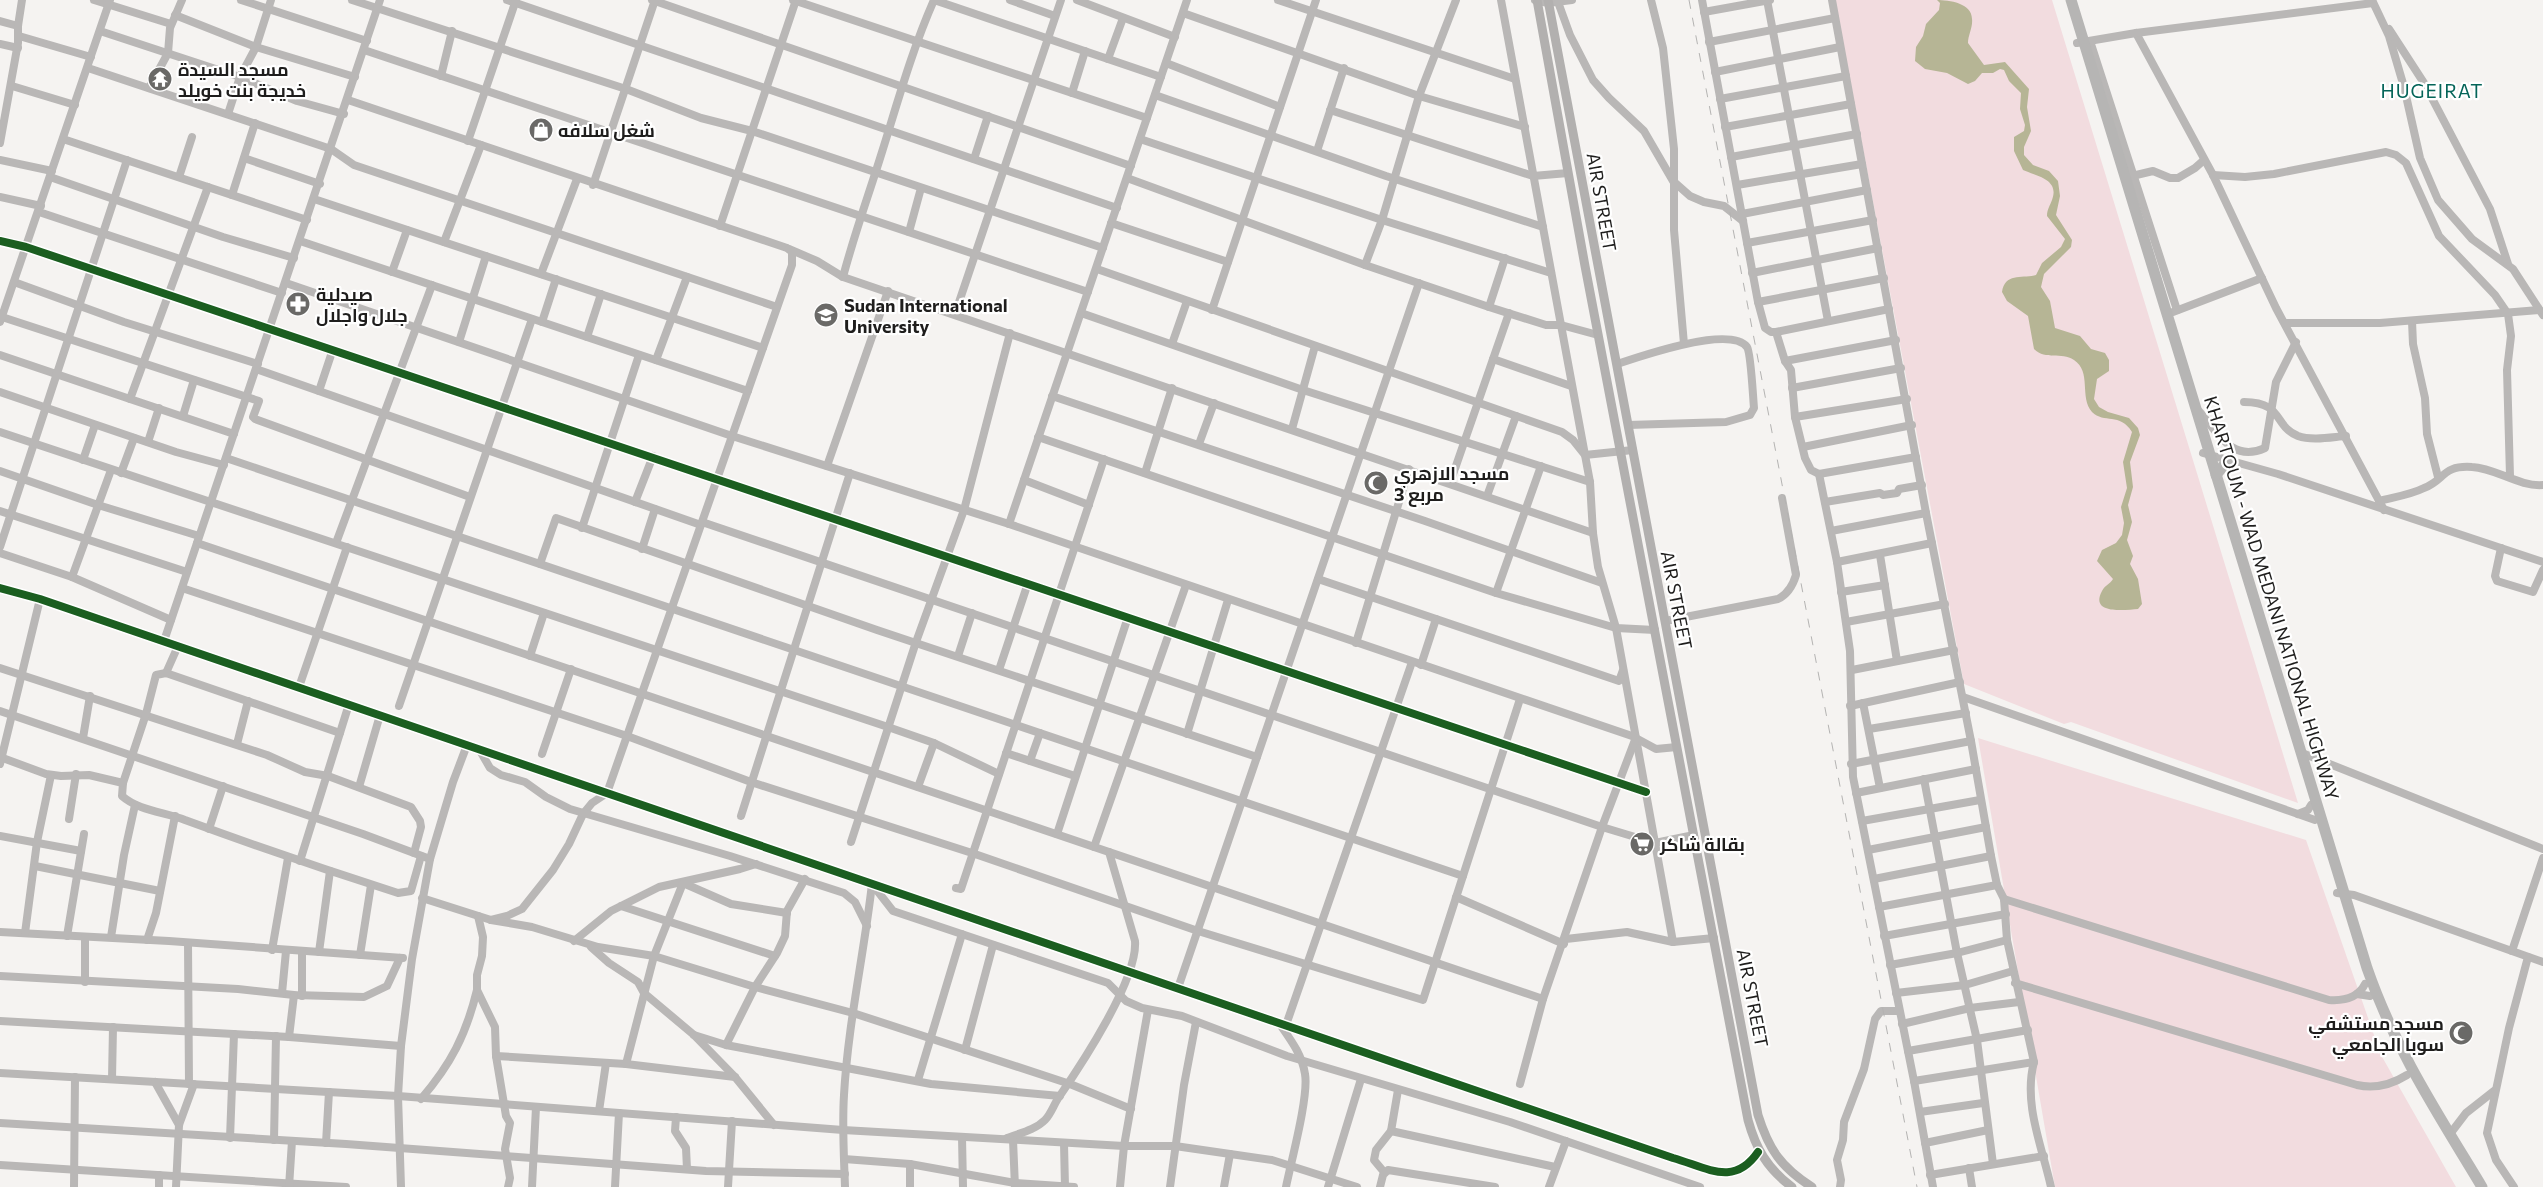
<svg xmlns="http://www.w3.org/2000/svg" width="2543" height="1187" viewBox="0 0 2543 1187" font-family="Commissioner,Cairo,sans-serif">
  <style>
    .green { fill: #f2dcdf }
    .water { fill: #b6b595 }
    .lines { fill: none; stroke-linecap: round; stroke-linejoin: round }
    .minor { stroke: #b9b7b6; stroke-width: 8 }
    .major { stroke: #b2b0af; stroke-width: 9 }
    .highway { stroke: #b6b5b4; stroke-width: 11 }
    .rail { stroke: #b4b3b2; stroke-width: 1; stroke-dasharray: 9 9; stroke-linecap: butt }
    .cycleway-casing { stroke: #fff; stroke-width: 11 }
    .cycleway { stroke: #1b5e20; stroke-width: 8 }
    .labels { text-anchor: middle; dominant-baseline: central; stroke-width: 4.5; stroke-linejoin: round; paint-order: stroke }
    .poi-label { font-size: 18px; font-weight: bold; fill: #1f1e1d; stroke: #fff; text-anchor: start }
    .street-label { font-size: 18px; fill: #1f1e1d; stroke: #fff }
    .neighbourhood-label { font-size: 19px; letter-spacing: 1px; fill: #056559; stroke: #fff }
  </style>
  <rect width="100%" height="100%" fill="#f5f3f1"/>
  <g class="green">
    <polygon points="1835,0 2052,0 2298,803 2071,722 2064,724 1964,684"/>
    <polygon points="1978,738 2306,840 2381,1055 2456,1187 2055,1187"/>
  </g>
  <path class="water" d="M1937,0C1949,0 1972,3 1972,19C1973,27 1968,35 1968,43L1984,65L2005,62L2029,89L2027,107L2031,131L2024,147V155L2033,165L2049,171L2058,181L2060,196L2056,215L2072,240L2071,247L2044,274L2041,287L2050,301L2055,328L2080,336L2091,349L2105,353L2109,360V371L2097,379L2094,399L2099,407L2108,412L2129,418L2138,428L2140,435L2130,462L2133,487L2128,505L2132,522L2127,540L2133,556L2130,564L2138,579L2142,604L2138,609C2126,610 2089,615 2102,591C2105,585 2110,584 2113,579L2097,561L2102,550L2116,543L2122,535L2124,523L2121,507L2127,488L2123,462L2132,432C2120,412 2104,424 2092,412C2079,397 2092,372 2074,360C2061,351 2046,361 2034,349L2028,316L2007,301L2002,292C2005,272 2023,279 2036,275L2042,263L2061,247L2065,239L2047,216C2047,209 2050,206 2052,200C2060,179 2036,176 2023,170L2014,151V137L2024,131L2025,125L2020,109L2021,93L2009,81L2004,70L2000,69L1993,73H1982L1975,81L1968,84L1947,73L1925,69L1915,61L1916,47L1923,36L1926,24L1939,10L1940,3Z"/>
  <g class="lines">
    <g class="minor">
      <polyline points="94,0 171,24"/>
      <polyline points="241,0 367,41"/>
      <polyline points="352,0 626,89 701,118 752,131 1103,248"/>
      <polyline points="507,0 1117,208"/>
      <polyline points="652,0 1131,166"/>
      <polyline points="793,0 1147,118"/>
      <polyline points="934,0 1161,77"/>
      <polyline points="1010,0 1055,16"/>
      <polyline points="1077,0 1175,37"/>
      <polyline points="1278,0 1515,79"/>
      <polyline points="1501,0 1590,482 1593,533 1598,567 1616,628 1673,942"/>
      <polyline points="1535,0 1548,3 1572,0"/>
      <polyline points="1651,0 1663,48 1674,149 1674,230 1684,344"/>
      <polyline points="1702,0 1758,302 1765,328 1771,332 1776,332 1889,309"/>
      <polyline points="1767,0 1828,321"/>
      <path d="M1832,0L1926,513L1971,741L1991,856L1997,885L2004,899L2007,940L2034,1062C2023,1104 2042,1146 2051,1187"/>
      <polyline points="2372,0 2389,36 2404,87 2420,158 2438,200 2472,239 2513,269 2543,315"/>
      <polyline points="1558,2 1570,35 1593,80 1609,98 1644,131 1673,181 1690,196 1704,202 1724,206 1743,221"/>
      <polyline points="1704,12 1770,0"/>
      <polyline points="1183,13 1419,96 1525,127"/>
      <polyline points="175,15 256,47 355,77"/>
      <polyline points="0,21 18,26"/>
      <polyline points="2389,29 2424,83 2490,209 2508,264"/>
      <polyline points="100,31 240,77 297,101 344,114"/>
      <polyline points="2136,33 2213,175 2276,308 2384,510"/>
      <polyline points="19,36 91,57"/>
      <polyline points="2090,41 2177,310"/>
      <polyline points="1709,42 1835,18"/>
      <polyline points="2077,43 2136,33 2373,3"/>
      <polyline points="0,44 18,48"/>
      <polyline points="364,50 1088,292"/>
      <polyline points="1108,59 1123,18"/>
      <polyline points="1166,63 1280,107"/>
      <polyline points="88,68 331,149 354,165 777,307"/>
      <polyline points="1715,72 1840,47"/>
      <polyline points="441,76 452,31"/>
      <polyline points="12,86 75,105"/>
      <polyline points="149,88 168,53 170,28 182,0"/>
      <polyline points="1072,93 1085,51"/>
      <polyline points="1155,95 1386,176 1543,227"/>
      <polyline points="1720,99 1846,76"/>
      <polyline points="348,100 787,248 792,252 792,265 607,793 592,803 583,814 569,844 553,870 522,909 507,916 491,920"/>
      <polyline points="1330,110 1533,176 1568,173"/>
      <polyline points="228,114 240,77 256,47 271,0"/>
      <polyline points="1725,127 1851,104"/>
      <polyline points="63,139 307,220"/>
      <polyline points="1140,139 1382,220 1551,273"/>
      <polyline points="468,141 516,0"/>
      <polyline points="0,143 18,43 18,26 22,0"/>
      <polyline points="1317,151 1344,68"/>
      <polyline points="1731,157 1857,134"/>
      <polyline points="244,158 320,184"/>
      <polyline points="974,159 988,116"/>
      <polyline points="0,160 52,171"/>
      <polyline points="2213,175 2245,177 2274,174 2386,152 2396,155 2406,163 2439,236 2495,295 2508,314 2511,336 2507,370 2510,476"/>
      <polyline points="2132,176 2153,171 2170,178 2178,178 2195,168 2204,160"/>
      <polyline points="50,177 223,237 294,258"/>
      <polyline points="179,177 192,137"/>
      <polyline points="1127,178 1365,265 1489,307 1546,325 1561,325 1598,335"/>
      <polyline points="593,185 655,0"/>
      <polyline points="1737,185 1862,164"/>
      <polyline points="208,187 130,399 234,434"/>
      <polyline points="232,195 255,123"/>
      <polyline points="0,197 41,206"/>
      <polyline points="314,199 763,348"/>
      <polyline points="39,212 282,293"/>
      <polyline points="1742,214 1867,190"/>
      <polyline points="1111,223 1228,262"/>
      <polyline points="720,226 796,0"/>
      <polyline points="909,232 921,188"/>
      <polyline points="0,241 26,247 1646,792"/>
      <polyline points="300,241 748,391"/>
      <polyline points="444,242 481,145"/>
      <polyline points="1747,243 1873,220"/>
      <polyline points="789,249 817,261 843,277 1593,533"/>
      <polyline points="1365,265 1382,220 1419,96 1456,0"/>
      <polyline points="1097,269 1562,432 1573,440 1585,455 1633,450"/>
      <polyline points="392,272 407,230"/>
      <polyline points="1752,273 1878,248"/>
      <polyline points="541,274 577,179"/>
      <path d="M843,277C854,235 869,194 882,152C898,101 912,50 934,0"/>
      <polyline points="14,282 124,322 258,364"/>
      <polyline points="286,283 732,436 1009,524 1632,736 1656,749 1677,747"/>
      <polyline points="1758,302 1884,278"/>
      <polyline points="1489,307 1505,258"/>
      <polyline points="1212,310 1316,0"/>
      <polyline points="2173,312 2262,278"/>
      <polyline points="1081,313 1303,390 1590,482"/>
      <polyline points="955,314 1061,0"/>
      <polyline points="2,317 259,401 253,417 255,419 470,497"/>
      <polyline points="2412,321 2413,344 2425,398 2427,434 2438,477"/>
      <polyline points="0,322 110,0"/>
      <polyline points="542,322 556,279"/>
      <polyline points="2285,323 2380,323 2539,310"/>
      <polyline points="1776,332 1785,361 1791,370 1795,417 1805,458 1811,470 1819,474 1916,457"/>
      <polyline points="587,337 601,294"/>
      <polyline points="459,342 486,256"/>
      <polyline points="1172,344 1187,301"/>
      <polyline points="0,355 130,399"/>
      <polyline points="1493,359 1571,386"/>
      <polyline points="656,360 687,277"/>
      <polyline points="1785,361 1896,340"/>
      <path d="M1617,364C1641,356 1730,325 1747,347C1751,353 1753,398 1754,408L1750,415L1726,422L1628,425"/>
      <polyline points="256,369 701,525"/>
      <polyline points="1792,388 1901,368"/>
      <polyline points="319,391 333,349"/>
      <polyline points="0,392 176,452 224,465"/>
      <polyline points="1052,396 1425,521 1602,583"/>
      <path d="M2244,402C2284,402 2273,426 2298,436C2312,441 2332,437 2346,436"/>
      <path d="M2199,411C2218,433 2232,463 2265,448L2276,382L2296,342"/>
      <polyline points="183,416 194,380"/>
      <polyline points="1795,417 1907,399"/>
      <polyline points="1292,429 1315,346"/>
      <polyline points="0,432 888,727 934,743 999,774"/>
      <polyline points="1038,437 1496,593 1616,628 1655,630"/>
      <polyline points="148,442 159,408"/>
      <polyline points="1199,444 1214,403"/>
      <polyline points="1803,447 1912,425"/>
      <polyline points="2203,453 2278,474 2543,562"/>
      <polyline points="226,458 1463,876"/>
      <polyline points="83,460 95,425"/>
      <polyline points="827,466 888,291"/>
      <polyline points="0,471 98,505 199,536"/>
      <polyline points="121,473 134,438"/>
      <polyline points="1145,473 1172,388"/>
      <polyline points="1819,474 1837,562 1850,651 1853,777 1914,1081 1933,1187"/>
      <polyline points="1024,480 1089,505"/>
      <polyline points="1450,483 1509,313"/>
      <polyline points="1487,496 1516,416"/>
      <path d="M2379,501C2394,497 2410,495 2424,488C2445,480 2442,465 2472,467C2496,468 2519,487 2543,485"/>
      <polyline points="635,502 653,456"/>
      <polyline points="1825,502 1880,493 1883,495 1897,493 1899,489 1922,485"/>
      <polyline points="0,511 187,572"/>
      <polyline points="702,522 1602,827 1655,843 1694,835"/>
      <polyline points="1009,524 1187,0"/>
      <polyline points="582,528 639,355"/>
      <polyline points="1831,531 1926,513"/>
      <polyline points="197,543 1543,999"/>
      <polyline points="336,543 432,285"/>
      <polyline points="0,547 127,160"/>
      <polyline points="2501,548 2495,576 2497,581 2533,592 2543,570"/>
      <polyline points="642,549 655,509"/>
      <polyline points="0,553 72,577 171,620"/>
      <polyline points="1880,555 1897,661"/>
      <polyline points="1837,562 1932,543"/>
      <polyline points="540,564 556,518 877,630 1257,757"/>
      <polyline points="72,577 111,470"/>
      <polyline points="1318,579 1619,681 1623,670"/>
      <path d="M0,588L40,599L1673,1158C1708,1168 1734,1187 1758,1152"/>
      <polyline points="182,588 627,736 751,782 972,853 1198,931 1423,1000 1520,699"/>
      <polyline points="1841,592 1885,585"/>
      <polyline points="1496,593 1541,466"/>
      <path d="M1665,621L1778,599C1788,594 1793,585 1796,575L1782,498"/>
      <polyline points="1846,622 1945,604"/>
      <polyline points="164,641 380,0"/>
      <polyline points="1356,643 1409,469"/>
      <polyline points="530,656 544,613"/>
      <polyline points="958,656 972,613"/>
      <polyline points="1421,665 1436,619"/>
      <polyline points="0,668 267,755 305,772 328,776 411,807 420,821 421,827 414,853"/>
      <polyline points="999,670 1028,583"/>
      <polyline points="1852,670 1954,650"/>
      <polyline points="166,673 178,646"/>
      <polyline points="299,687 347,547"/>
      <polyline points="1963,697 2315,820"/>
      <polyline points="1863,703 1880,788"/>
      <polyline points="399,706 532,319"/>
      <polyline points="1850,706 1960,682"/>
      <polyline points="0,711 363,834 430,859"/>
      <polyline points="1869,729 1966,713"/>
      <polyline points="1187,734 1228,600"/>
      <polyline points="83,738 90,696"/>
      <polyline points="237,744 248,701"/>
      <polyline points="479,749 490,768 501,775 525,782 546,797 570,809 730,856 844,893 855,902 867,926"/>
      <polyline points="1006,753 1075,776"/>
      <polyline points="2302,753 2543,849"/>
      <polyline points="542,754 571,669"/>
      <path d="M0,757L46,774L61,776L89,775L123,783L122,796C139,811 165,812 185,820C256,846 326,870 398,893L411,891L421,856"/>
      <polyline points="1030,761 1040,733"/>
      <polyline points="0,764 40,599"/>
      <polyline points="1851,764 1971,741"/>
      <polyline points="1924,779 1957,953 1977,1040 1993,1164"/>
      <polyline points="123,783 146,714 156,675 166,673 340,733"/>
      <polyline points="359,787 380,715"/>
      <polyline points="918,787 934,743"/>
      <polyline points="1856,793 1976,769"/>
      <polyline points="2298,814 2308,810 2311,805"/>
      <polyline points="741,816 850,473"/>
      <polyline points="69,819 76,774"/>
      <polyline points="1862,821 1980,800"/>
      <polyline points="209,829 223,786"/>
      <polyline points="1057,834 1128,617"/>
      <polyline points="0,836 81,851"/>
      <polyline points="851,842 916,642 964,510 1010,333"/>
      <polyline points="1094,847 1186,585"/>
      <polyline points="1868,850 1986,827"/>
      <polyline points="300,861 349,704"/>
      <polyline points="35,866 160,891"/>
      <polyline points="1874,879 1991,856"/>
      <polyline points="872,884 893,911 1108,983 1126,1001 1142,1008 1182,1016 1287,1056 1510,1122 1700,1187"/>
      <polyline points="956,888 961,889 1104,459"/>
      <polyline points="2337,893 2354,895 2543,962"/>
      <polyline points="1456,897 1564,944"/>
      <polyline points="422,898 491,920 532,927 598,947 654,956 755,987 853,1013 1070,1084 1131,1109"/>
      <path d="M2004,899L2329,1000C2344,1001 2358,998 2365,984"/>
      <polyline points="621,906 775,956"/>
      <polyline points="1879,907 1997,885"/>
      <polyline points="478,916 483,937 482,956 477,975 477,990 495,1027 496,1056 506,1116 510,1123 505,1149 510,1178 508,1187"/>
      <polyline points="0,932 169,941 403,958"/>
      <polyline points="25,933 37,842 51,775"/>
      <polyline points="67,936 84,834"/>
      <polyline points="1884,936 2006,914"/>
      <polyline points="111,937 124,855 135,805"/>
      <polyline points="1566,939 1627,932 1673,942 1714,938"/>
      <polyline points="147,940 156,913 175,816"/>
      <polyline points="574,941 611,911 659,887 740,869 756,864"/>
      <polyline points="188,943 189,1084"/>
      <polyline points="591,947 609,963 638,982 644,993 694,1035 735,1077 774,1125"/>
      <polyline points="272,950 288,858"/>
      <polyline points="2512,951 2543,858"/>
      <polyline points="302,952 302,996"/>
      <polyline points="319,952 330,871"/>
      <polyline points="360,955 371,885"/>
      <polyline points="1890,965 1957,953 2007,940"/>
      <polyline points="0,976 238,989 294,995 364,997 387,986 400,958"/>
      <polyline points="85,982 85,937"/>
      <path d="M2015,983L2357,1085C2375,1089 2391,1085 2407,1075"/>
      <polyline points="1178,988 1419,283"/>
      <polyline points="282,993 286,951"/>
      <polyline points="1896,993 1965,985 2013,971"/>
      <polyline points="2357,994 2370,996"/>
      <polyline points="0,1021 289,1037 401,1046"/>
      <path d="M1279,1023C1290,1039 1302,1054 1305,1074C1309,1096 1291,1162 1286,1187"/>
      <polyline points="1902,1024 1970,1008 2019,1002"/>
      <polyline points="1286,1025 1412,662"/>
      <polyline points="694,1035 726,1045 931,1084 1060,1096"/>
      <polyline points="289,1037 294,995"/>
      <polyline points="726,1045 755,987 777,953 785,936 787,911 805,879"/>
      <polyline points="965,1050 993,945"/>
      <polyline points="1908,1051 2028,1030"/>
      <polyline points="496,1056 626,1064 735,1077"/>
      <polyline points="626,1064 654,956 683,883 731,904 787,913"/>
      <polyline points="0,1073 398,1096 843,1130 1124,1146 1175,1146 1272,1160 1357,1187"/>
      <polyline points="112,1079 113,1027"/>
      <polyline points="918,1080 962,934"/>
      <polyline points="1914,1081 2034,1062"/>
      <polyline points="155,1082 179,1125"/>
      <polyline points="1520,1084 1543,999 1602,827 1635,740"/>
      <path d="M421,1099C451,1064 466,1035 477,990"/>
      <polyline points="599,1111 606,1063"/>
      <polyline points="1920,1112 1983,1103"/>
      <polyline points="676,1117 675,1131 686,1148 687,1169"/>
      <polyline points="0,1123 346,1144 706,1171 845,1174"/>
      <polyline points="1391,1131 1555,1167"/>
      <polyline points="2450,1134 2466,1113 2494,1091"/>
      <polyline points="962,1137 963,1187"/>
      <polyline points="230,1138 234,1034"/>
      <path d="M1007,1138C1020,1133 1035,1130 1045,1120C1051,1114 1054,1104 1059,1097C1081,1065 1138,979 1135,941L1109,852"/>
      <polyline points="274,1140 276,1036"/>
      <polyline points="1013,1140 1015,1187"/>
      <polyline points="326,1143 329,1092"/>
      <polyline points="1064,1143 1065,1187"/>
      <polyline points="1925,1143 1988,1130"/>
      <polyline points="844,1159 910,1164 1015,1183 1074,1187"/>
      <polyline points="910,1164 910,1187"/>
      <polyline points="0,1165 346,1187"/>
      <polyline points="1969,1168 1972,1187"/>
      <polyline points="1384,1172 1374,1160 1376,1150 1391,1131 1398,1090"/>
      <polyline points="1930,1175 2044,1156"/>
      <polyline points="74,1187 75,1077"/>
      <polyline points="159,1187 159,1175"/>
      <polyline points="176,1187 179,1125 194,1084"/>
      <polyline points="289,1187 292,1141"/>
      <polyline points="401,1187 398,1096 401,1046 412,959 430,859 453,782 467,745"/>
      <polyline points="532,1187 536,1107"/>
      <polyline points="615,1187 619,1113"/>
      <polyline points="728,1187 732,1121"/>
      <path d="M845,1187C844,1156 842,1126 844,1095C848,1024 864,954 872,884"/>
      <polyline points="1120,1187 1124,1146 1148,1010"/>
      <polyline points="1170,1187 1184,1085 1196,1022"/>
      <polyline points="1224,1187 1230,1154"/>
      <polyline points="1328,1187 1361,1079"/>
      <polyline points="1380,1187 1383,1175 1388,1170 1495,1187"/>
      <polyline points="1549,1187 1566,1141"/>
      <polyline points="1840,1187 1841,1180 1837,1160 1843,1140 1844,1122 1864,1069 1875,1019 1881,1011 1899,1011"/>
      <polyline points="2514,1187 2496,1160 2487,1133 2509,1028 2528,957"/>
    </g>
    <g class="major">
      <path d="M1537,0L1585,266L1748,1120C1756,1149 1767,1168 1792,1187"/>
      <path d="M1548,0L1758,1115C1769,1150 1781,1167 1812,1187"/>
    </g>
    <g class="highway">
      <path d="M2071,0L2367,968C2395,1049 2438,1114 2482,1187"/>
      <polyline points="2216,475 2228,460"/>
    </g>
    <polyline class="rail" points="1689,0 1917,1187"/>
    <defs>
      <g id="cycleway">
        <polyline points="0,241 26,247 1646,792"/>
        <path d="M0,588L40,599L1673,1158C1708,1168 1734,1187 1758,1152"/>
      </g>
    </defs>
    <use href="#cycleway" class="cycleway-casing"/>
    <use href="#cycleway" class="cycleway"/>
  </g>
  <defs>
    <symbol id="temple-disc" viewBox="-11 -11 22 22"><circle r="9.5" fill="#6a6967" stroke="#fff"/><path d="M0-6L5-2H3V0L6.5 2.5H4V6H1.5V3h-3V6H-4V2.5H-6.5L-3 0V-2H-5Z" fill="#fff"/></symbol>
    <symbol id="shop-disc" viewBox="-11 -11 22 22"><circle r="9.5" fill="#6a6967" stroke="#fff"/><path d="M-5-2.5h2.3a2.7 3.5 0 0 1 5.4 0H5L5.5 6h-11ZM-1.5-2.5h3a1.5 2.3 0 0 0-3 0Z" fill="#fff"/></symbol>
    <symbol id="pharmacy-disc" viewBox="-11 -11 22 22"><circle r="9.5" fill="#6a6967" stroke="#fff"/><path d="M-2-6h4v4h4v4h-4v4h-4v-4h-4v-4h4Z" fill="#fff"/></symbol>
    <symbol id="university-disc" viewBox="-11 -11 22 22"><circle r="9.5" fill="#6a6967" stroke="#fff"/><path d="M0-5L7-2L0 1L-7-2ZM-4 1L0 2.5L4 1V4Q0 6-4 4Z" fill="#fff"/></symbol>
    <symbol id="mosque-disc" viewBox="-11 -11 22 22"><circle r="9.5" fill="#6a6967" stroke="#fff"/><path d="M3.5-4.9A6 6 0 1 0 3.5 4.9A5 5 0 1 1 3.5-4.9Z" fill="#fff"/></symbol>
    <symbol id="supermarket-disc" viewBox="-11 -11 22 22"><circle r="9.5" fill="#6a6967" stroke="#fff"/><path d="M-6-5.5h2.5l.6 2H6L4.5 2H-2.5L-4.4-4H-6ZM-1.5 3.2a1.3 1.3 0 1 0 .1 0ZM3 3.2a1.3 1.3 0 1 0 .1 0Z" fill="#fff"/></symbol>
  </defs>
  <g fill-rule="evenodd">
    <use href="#temple-disc" x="146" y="65" width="28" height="28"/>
    <use href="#shop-disc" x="527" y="116" width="28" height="28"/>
    <use href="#pharmacy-disc" x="284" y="290" width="28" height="28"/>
    <use href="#university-disc" x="812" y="301" width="28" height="28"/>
    <use href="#mosque-disc" x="1362" y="469" width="28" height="28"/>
    <use href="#supermarket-disc" x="1628" y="830" width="28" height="28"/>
    <use href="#mosque-disc" x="2447" y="1019" width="28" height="28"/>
  </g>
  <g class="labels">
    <g class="poi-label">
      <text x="178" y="69">مسجد السيدة<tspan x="178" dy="21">خديجة بنت خويلد</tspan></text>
      <text x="558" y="130">شغل سلافه</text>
      <text x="316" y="294">صيدلية<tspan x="316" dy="21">جلال واجلال</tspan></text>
      <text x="844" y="305">Sudan International<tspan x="844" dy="21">University</tspan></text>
      <text x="1394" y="473">مسجد الازهري<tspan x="1394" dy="21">مربع 3</tspan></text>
      <text x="1660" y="844">بقالة شاكر</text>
      <text x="2444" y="1023" text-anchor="end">مسجد مستشفي<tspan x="2444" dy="21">سوبا الجامعي</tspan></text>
    </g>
    <g class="street-label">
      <text transform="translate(1602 202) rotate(80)">AIR STREET</text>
      <text transform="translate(2272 598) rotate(73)">KHARTOUM - WAD MEDANI NATIONAL HIGHWAY</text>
      <text transform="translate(1677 600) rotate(79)">AIR STREET</text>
      <text transform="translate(1753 998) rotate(79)">AIR STREET</text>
    </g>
    <g class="neighbourhood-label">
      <text x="2432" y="90">HUGEIRAT</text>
    </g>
  </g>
</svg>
